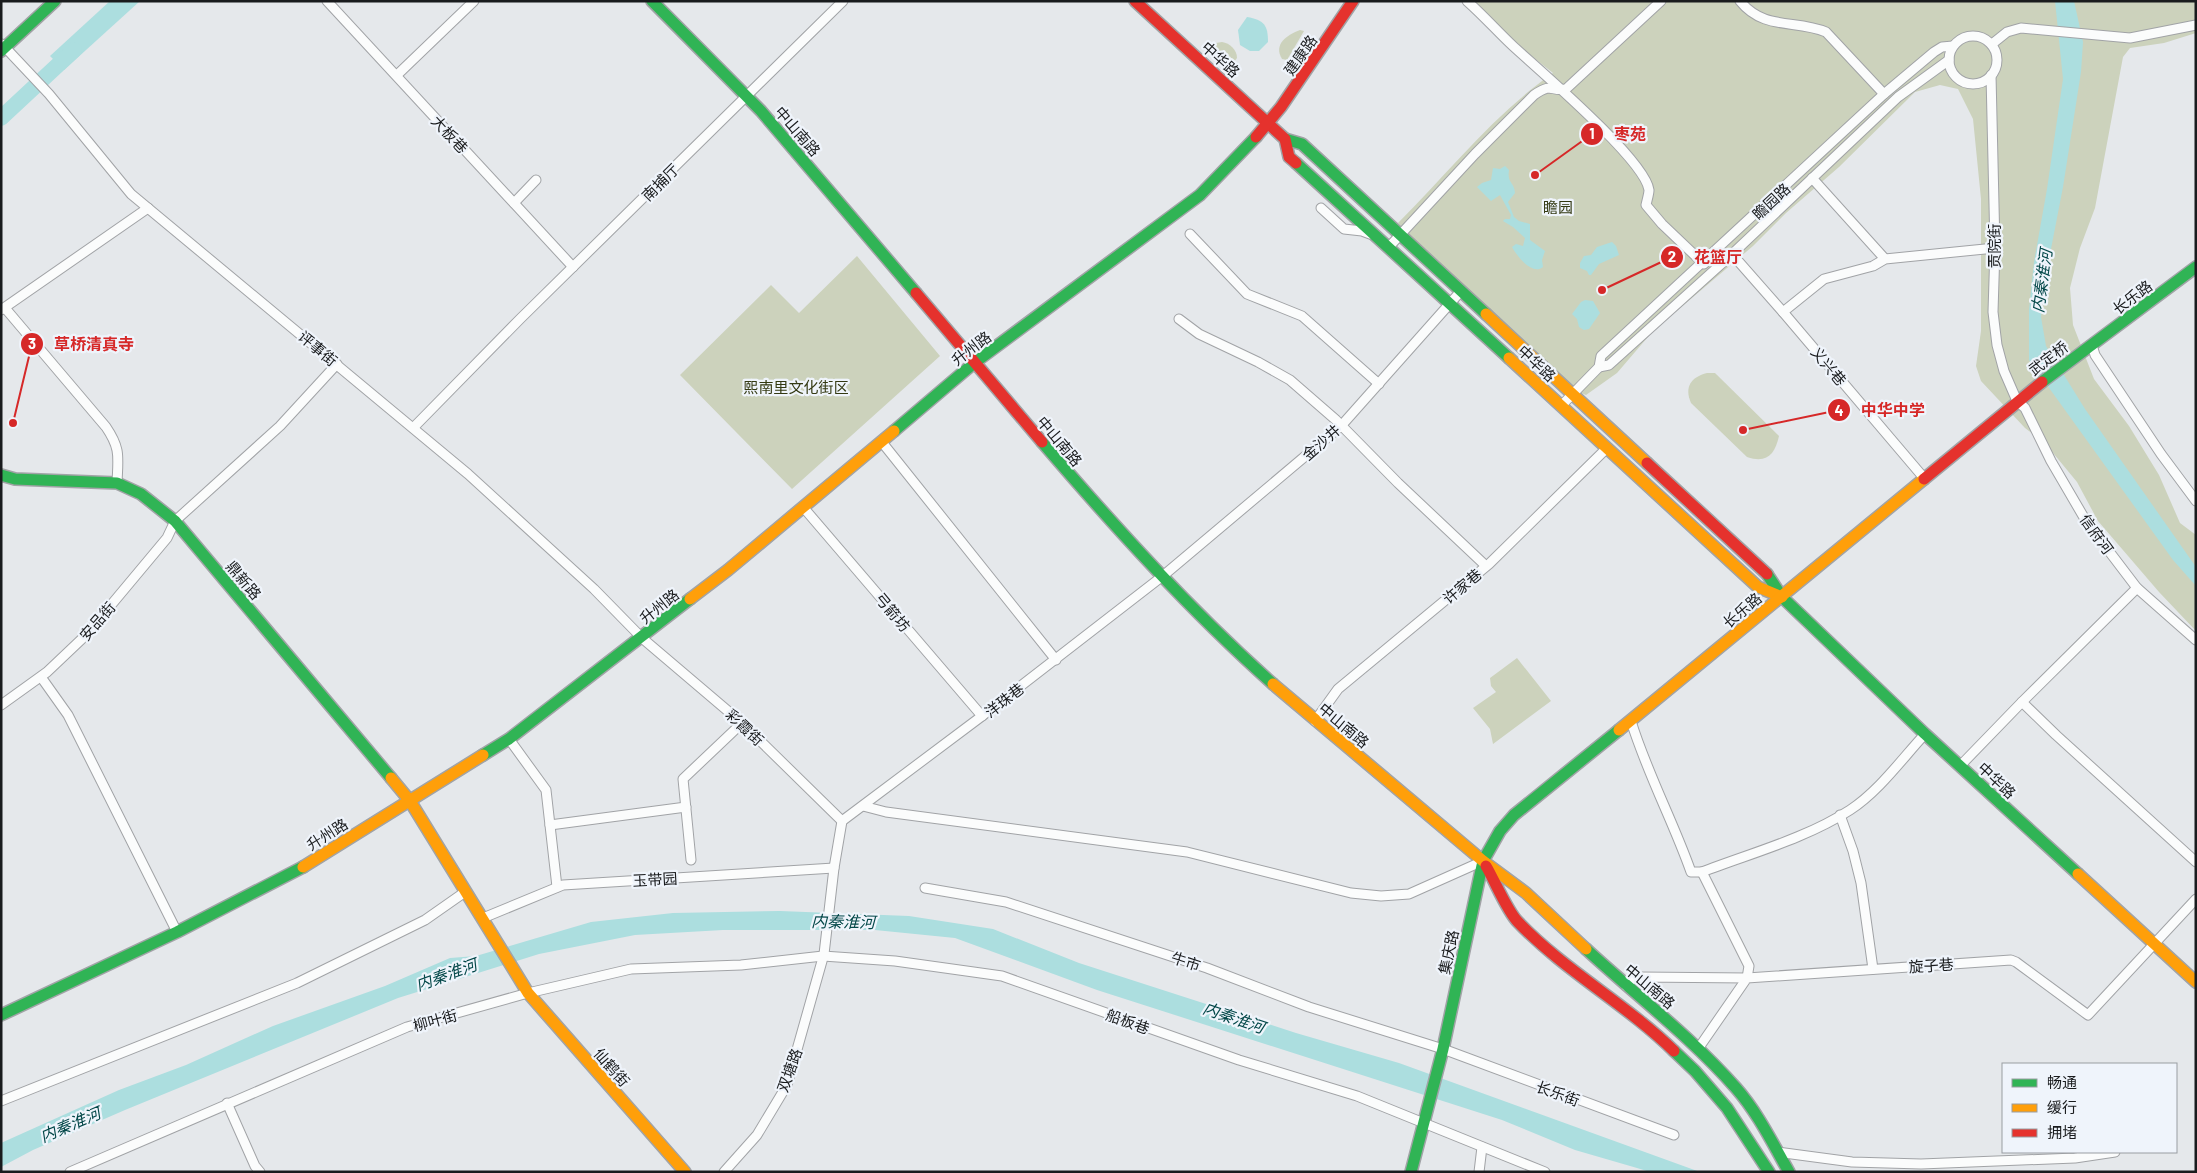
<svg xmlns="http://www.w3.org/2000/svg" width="2197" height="1173" viewBox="0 0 2197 1173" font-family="Barlow,'Noto Sans SC',sans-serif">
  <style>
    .green { fill: #ccd2bc }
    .water { fill: #acdedf }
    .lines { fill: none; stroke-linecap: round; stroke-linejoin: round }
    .river { stroke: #acdedf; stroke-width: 16 }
    .street-casing { stroke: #a1a3a6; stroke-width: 11 }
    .fast-casing { stroke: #a1a3a6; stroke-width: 14 }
    .slow-casing { stroke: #a1a3a6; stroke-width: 14 }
    .jam-casing { stroke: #a1a3a6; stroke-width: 14 }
    .street { stroke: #fbfcfc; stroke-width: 9 }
    .fast { stroke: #30b455; stroke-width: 11 }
    .slow { stroke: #ff9f0a; stroke-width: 11 }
    .jam { stroke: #e5322d; stroke-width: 11 }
    .labels { text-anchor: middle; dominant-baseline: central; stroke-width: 4.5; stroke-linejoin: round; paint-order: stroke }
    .street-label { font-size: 15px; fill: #191b1d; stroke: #eff4fb }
    .park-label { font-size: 15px; fill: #333912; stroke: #eff4fb }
    .water-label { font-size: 16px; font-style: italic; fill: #044849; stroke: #eff4fb }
    .leader { fill: none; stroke: #d62828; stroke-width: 2 }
    .callout-dot { fill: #d62828; stroke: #eff4fb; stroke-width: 2 }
    .mark-label { font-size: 15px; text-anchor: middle; font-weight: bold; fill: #fff }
    .callout-label { font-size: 16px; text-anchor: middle; font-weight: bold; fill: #d62828; stroke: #eff4fb; stroke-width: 4.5; stroke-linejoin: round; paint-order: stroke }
  </style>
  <rect width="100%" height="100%" fill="#e5e8eb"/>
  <g class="green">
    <path d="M1474,1H2196V33L2164,43L2130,48L2123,57L2095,208L2080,248L2070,288L2073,325L2094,379L2129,426L2159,475L2180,523L2196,535V631L2159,592L2098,521L2077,482L2044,442L2025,428L1981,381L1976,366L1981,331V199L1973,119L1958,89L1940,85L1915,92L1839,167L1786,213L1753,246L1653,331L1617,373L1586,395L1559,384L1398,223C1449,172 1493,115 1553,73L1492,25Z"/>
    <path d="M1300,30L1304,31L1287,60L1282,59C1273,44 1287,35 1300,30Z"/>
    <path d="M1222,42C1230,43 1237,50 1237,58L1231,66L1211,47L1216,43Z"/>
    <polygon points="857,256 940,356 792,489 680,375 771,285 799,313"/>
    <path d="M1707,373H1715L1779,436C1775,454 1767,464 1747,457L1691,403C1684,387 1691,377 1707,373Z"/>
    <polygon points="1517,658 1551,701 1493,744 1490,729 1473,708 1496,692 1491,686 1490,678"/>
  </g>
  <g class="water">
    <polygon points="110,1 140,1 64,70 50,56"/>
    <polygon points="2055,1 2074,1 2083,42 2081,72 2063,187 2044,285 2041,317 2046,346 2085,409 2196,567 2196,586 2173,560 2029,360 2029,310 2034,262 2047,189 2063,79"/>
    <path d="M1247,17C1264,20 1268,25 1268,42L1259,51H1250L1240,45L1238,30Z"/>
    <path d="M1505,166L1509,170C1507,184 1514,181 1515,193L1508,202L1514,217L1519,221L1530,224V240L1545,251L1542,260L1543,267C1532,276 1517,256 1512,247L1516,244L1523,246L1525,238L1513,227L1503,221L1505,219H1510L1511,215L1500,195L1491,201L1477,187L1482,183L1491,180L1493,168L1500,169Z"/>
    <polygon points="1612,242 1616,246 1619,255 1599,264 1591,275 1589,275 1587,271 1580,268 1580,263 1584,256 1591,255 1597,247"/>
    <polygon points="1585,300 1593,301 1600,313 1589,329 1584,330 1579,327 1577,319 1572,314 1581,302"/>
    <polygon points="780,911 909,916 993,929 1079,963 1296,1033 1399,1063 1700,1172 1650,1172 1637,1168 1575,1150 1502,1120 1097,990 955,938 875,930 723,930 635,935 539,954 398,998 125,1110 33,1150 1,1167 1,1143 119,1090 186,1065 273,1026 385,986 450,958 476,956 591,922 673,913"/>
  </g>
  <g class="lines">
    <polyline class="river" points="1,118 74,50"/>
    <defs>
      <g id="street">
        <polyline points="327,1 573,267"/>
        <path d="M1467,1C1483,15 1498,32 1513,46C1539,70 1645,160 1649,190C1649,194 1647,200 1646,205L1662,224L1704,264"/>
        <path d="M1740,1C1764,31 1796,19 1826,32L1884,94"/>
        <circle cx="1973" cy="60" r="24"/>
        <polyline points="2,44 49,94 131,194 468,474 594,589 642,638 742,723 842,821"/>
        <polyline points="1992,44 2007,32 2021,28 2130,38 2196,25"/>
        <polyline points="397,75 474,1"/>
        <polyline points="1991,75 1995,248 1993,312 1997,345 2004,371 2017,401 2025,408 2051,461 2086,521 2137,588 2196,640"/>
        <polyline points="1812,178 1885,259"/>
        <polyline points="514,203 536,180"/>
        <polyline points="1321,208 1344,229 1362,231 1370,234"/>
        <polyline points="1190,234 1247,294 1302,316 1379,384"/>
        <path d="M1388,248L1475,154L1534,95C1553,82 1550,92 1566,89L1661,1"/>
        <polyline points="1732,254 1783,312 1924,478"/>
        <path d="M5,308L106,427C121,449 118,457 117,483"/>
        <polyline points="1,310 148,208"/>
        <polyline points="1783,312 1824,279 1873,266 1885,259 1995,248"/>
        <polyline points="1179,319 1199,334 1258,362 1290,380 1336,420 1398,483 1486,566"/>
        <polyline points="2092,345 2095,355 2161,454 2196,501"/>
        <polyline points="1599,367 1609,365 1729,257 1898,97 1949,60"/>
        <polyline points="1561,406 1599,367 1601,356 1884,94 1934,52 1942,47 1953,46"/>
        <polyline points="414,427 520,319 843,1"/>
        <polyline points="881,441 1056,660"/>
        <polyline points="803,507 982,716"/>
        <polyline points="41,677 68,715 177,932"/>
        <polyline points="2022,702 2056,735 2196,862"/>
        <polyline points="1,705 47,672 86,635 167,538 175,521 280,426 337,364"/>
        <polyline points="1315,721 1338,689 1489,564 1607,448"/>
        <path d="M1631,721C1647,773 1673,821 1691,872H1702"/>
        <polyline points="509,739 546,790 557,887"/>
        <polyline points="1960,766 2022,702 2137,588"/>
        <polyline points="863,806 886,812 1187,852 1351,893 1381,896 1409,894 1483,861"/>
        <polyline points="1840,815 1853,851 1861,883 1873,969"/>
        <polyline points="842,821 982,716 1164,575 1341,426 1461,291"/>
        <polyline points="550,825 686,807"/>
        <polyline points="691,860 683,779 742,723"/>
        <polyline points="925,888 1006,902 1207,968 1309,1007 1443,1049 1674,1135"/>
        <polyline points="483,918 563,885 834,868"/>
        <path d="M1626,986L1631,980L1640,977L1747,978L1749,966L1702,872C1751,853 1805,839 1850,810C1879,791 1901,760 1925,734"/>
        <polyline points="1698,1049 1747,978 2011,960 2016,962 2088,1015 2196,899"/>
        <polyline points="1,1101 297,983 425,920 465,892"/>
        <polyline points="227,1103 255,1166 260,1172"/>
        <polyline points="1777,1152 1852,1162 1921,1164 2075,1158 2115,1152"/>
        <polyline points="70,1172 407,1027 528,993 631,969 741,965 823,956 895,961 1002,976 1239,1060 1357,1096 1545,1172"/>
        <polyline points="724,1172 757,1135 787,1085 824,954 834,868 842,821"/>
        <polyline points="1479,1172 1482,1147"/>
      </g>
      <g id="fast">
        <polyline points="652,1 761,111 916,293"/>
        <polyline points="1,51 55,1"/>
        <polyline points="1285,139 1302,144 1486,314"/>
        <polyline points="1296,163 1509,358"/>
        <polyline points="2042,382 2196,267"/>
        <polyline points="894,431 974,363 1200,195 1256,137"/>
        <path d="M1042,442C1114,526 1190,610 1273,684"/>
        <polyline points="1,475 15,479 117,483 141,494 175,521 391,778"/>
        <polyline points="1767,574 1782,597 1925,734 2078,874"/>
        <polyline points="483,755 509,739 690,599"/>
        <path d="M1586,949C1636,995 1691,1037 1736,1088C1758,1113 1773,1144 1789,1172"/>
        <polyline points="1,1015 177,932 303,867"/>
        <polyline points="1674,1051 1695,1071 1727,1108 1769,1172"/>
        <polyline points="1411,1172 1443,1049 1483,861 1500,831 1514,815 1619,730"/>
      </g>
      <g id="slow">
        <polyline points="1486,314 1647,463"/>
        <polyline points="1509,358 1758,587 1782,597"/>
        <polyline points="690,599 728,570 894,431"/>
        <polyline points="1273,684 1483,861 1526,893 1586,949"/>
        <polyline points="1619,730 1924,479"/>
        <polyline points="391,778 410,801 528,993 685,1172"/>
        <polyline points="303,867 483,755"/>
        <polyline points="2078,874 2196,982"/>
      </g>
      <g id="jam">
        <polyline points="1135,1 1285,139 1289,157 1296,163"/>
        <polyline points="1256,137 1281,107 1353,1"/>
        <polyline points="916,293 1042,442"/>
        <polyline points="1647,463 1767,574"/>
        <polyline points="1924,479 2042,382"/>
        <path d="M1486,866C1495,881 1507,911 1518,922C1565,971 1626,1004 1674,1051"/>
      </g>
    </defs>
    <use href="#street" class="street-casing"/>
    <use href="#fast" class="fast-casing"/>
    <use href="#slow" class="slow-casing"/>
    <use href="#jam" class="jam-casing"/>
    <use href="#street" class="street"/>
    <use href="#fast" class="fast"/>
    <use href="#slow" class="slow"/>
    <use href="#jam" class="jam"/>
  </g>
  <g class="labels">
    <g class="street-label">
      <text transform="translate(1300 55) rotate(-55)">建康路</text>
      <text transform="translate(1221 59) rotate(42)">中华路</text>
      <text transform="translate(798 131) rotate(49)">中山南路</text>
      <text transform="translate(450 134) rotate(47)">大板巷</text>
      <text transform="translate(660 182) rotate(-45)">南捕厅</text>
      <text transform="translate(1771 201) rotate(-43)">瞻园路</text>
      <text transform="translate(1994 246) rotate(-90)">贡院街</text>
      <text transform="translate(2132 297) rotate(-37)">长乐路</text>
      <text transform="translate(318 348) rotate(40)">评事街</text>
      <text transform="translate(971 348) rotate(-37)">升州路</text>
      <text transform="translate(2048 358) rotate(-37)">武定桥</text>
      <text transform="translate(1537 363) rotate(43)">中华路</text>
      <text transform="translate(1829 366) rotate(50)">义兴巷</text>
      <text transform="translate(1060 441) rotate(50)">中山南路</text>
      <text transform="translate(1321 442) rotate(-41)">金沙井</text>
      <text transform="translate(2097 534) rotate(54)">信府河</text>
      <text transform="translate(244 580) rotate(50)">鼎新路</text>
      <text transform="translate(1462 586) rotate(-40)">许家巷</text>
      <text transform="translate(659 606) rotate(-38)">升州路</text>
      <text transform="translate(1742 610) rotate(-40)">长乐路</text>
      <text transform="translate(893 612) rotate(50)">弓箭坊</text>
      <text transform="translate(97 621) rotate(-49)">安品街</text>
      <text transform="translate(1004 700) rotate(-38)">洋珠巷</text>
      <text transform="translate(1344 725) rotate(40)">中山南路</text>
      <text transform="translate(745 727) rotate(43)">彩霞街</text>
      <text transform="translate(1997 780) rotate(43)">中华路</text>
      <text transform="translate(327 834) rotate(-32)">升州路</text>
      <text transform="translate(655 879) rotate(-3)">玉带园</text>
      <text transform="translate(1448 952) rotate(-78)">集庆路</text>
      <text transform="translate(1186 961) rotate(18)">牛市</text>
      <text transform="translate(1931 965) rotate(-4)">旋子巷</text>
      <text transform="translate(1650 986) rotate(40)">中山南路</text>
      <text transform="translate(435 1020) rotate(-15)">柳叶街</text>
      <text transform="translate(1128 1021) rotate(20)">船板巷</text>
      <text transform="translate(612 1067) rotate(49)">仙鹤街</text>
      <text transform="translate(789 1070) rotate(-70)">双塘路</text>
      <text transform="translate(1558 1093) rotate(20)">长乐街</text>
    </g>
    <g class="park-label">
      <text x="1558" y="207">瞻园</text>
      <text x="796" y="387">熙南里文化街区</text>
    </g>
    <g class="water-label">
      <text transform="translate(2041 281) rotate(-82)">内秦淮河</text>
      <text transform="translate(843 921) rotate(1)">内秦淮河</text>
      <text transform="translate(446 974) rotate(-20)">内秦淮河</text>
      <text transform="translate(1234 1017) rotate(19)">内秦淮河</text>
      <text transform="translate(70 1124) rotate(-23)">内秦淮河</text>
    </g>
  </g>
  <path class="leader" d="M1535 175L1592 134M1602 290L1672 257M13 423L32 344M1743 430L1839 410"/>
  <g class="callout-dot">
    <circle cx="1535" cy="175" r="5"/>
    <circle cx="1602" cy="290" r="5"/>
    <circle cx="13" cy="423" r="5"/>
    <circle cx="1743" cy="430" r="5"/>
    <circle cx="1592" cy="134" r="12"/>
    <circle cx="1672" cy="257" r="12"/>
    <circle cx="32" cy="344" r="12"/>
    <circle cx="1839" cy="410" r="12"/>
  </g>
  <g class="mark-label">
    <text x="1592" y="139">1</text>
    <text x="1672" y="262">2</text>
    <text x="32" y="349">3</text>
    <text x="1839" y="416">4</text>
  </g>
  <g class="callout-label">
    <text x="1630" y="140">枣苑</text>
    <text x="1718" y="263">花篮厅</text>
    <text x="94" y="350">草桥清真寺</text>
    <text x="1893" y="416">中华中学</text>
  </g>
  <rect width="2197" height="1173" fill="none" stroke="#191b1d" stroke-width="5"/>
  <rect x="2002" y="1063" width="175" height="90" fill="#eff4fb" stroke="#999da2"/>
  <rect x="2012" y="1079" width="25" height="8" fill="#30b455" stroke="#999da2"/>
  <text x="2047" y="1088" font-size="15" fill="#191b1d">畅通</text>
  <rect x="2012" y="1104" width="25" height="8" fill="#ff9f0a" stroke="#999da2"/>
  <text x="2047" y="1113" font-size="15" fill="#191b1d">缓行</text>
  <rect x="2012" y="1129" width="25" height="8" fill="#e5322d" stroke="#999da2"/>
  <text x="2047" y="1138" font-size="15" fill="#191b1d">拥堵</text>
</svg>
